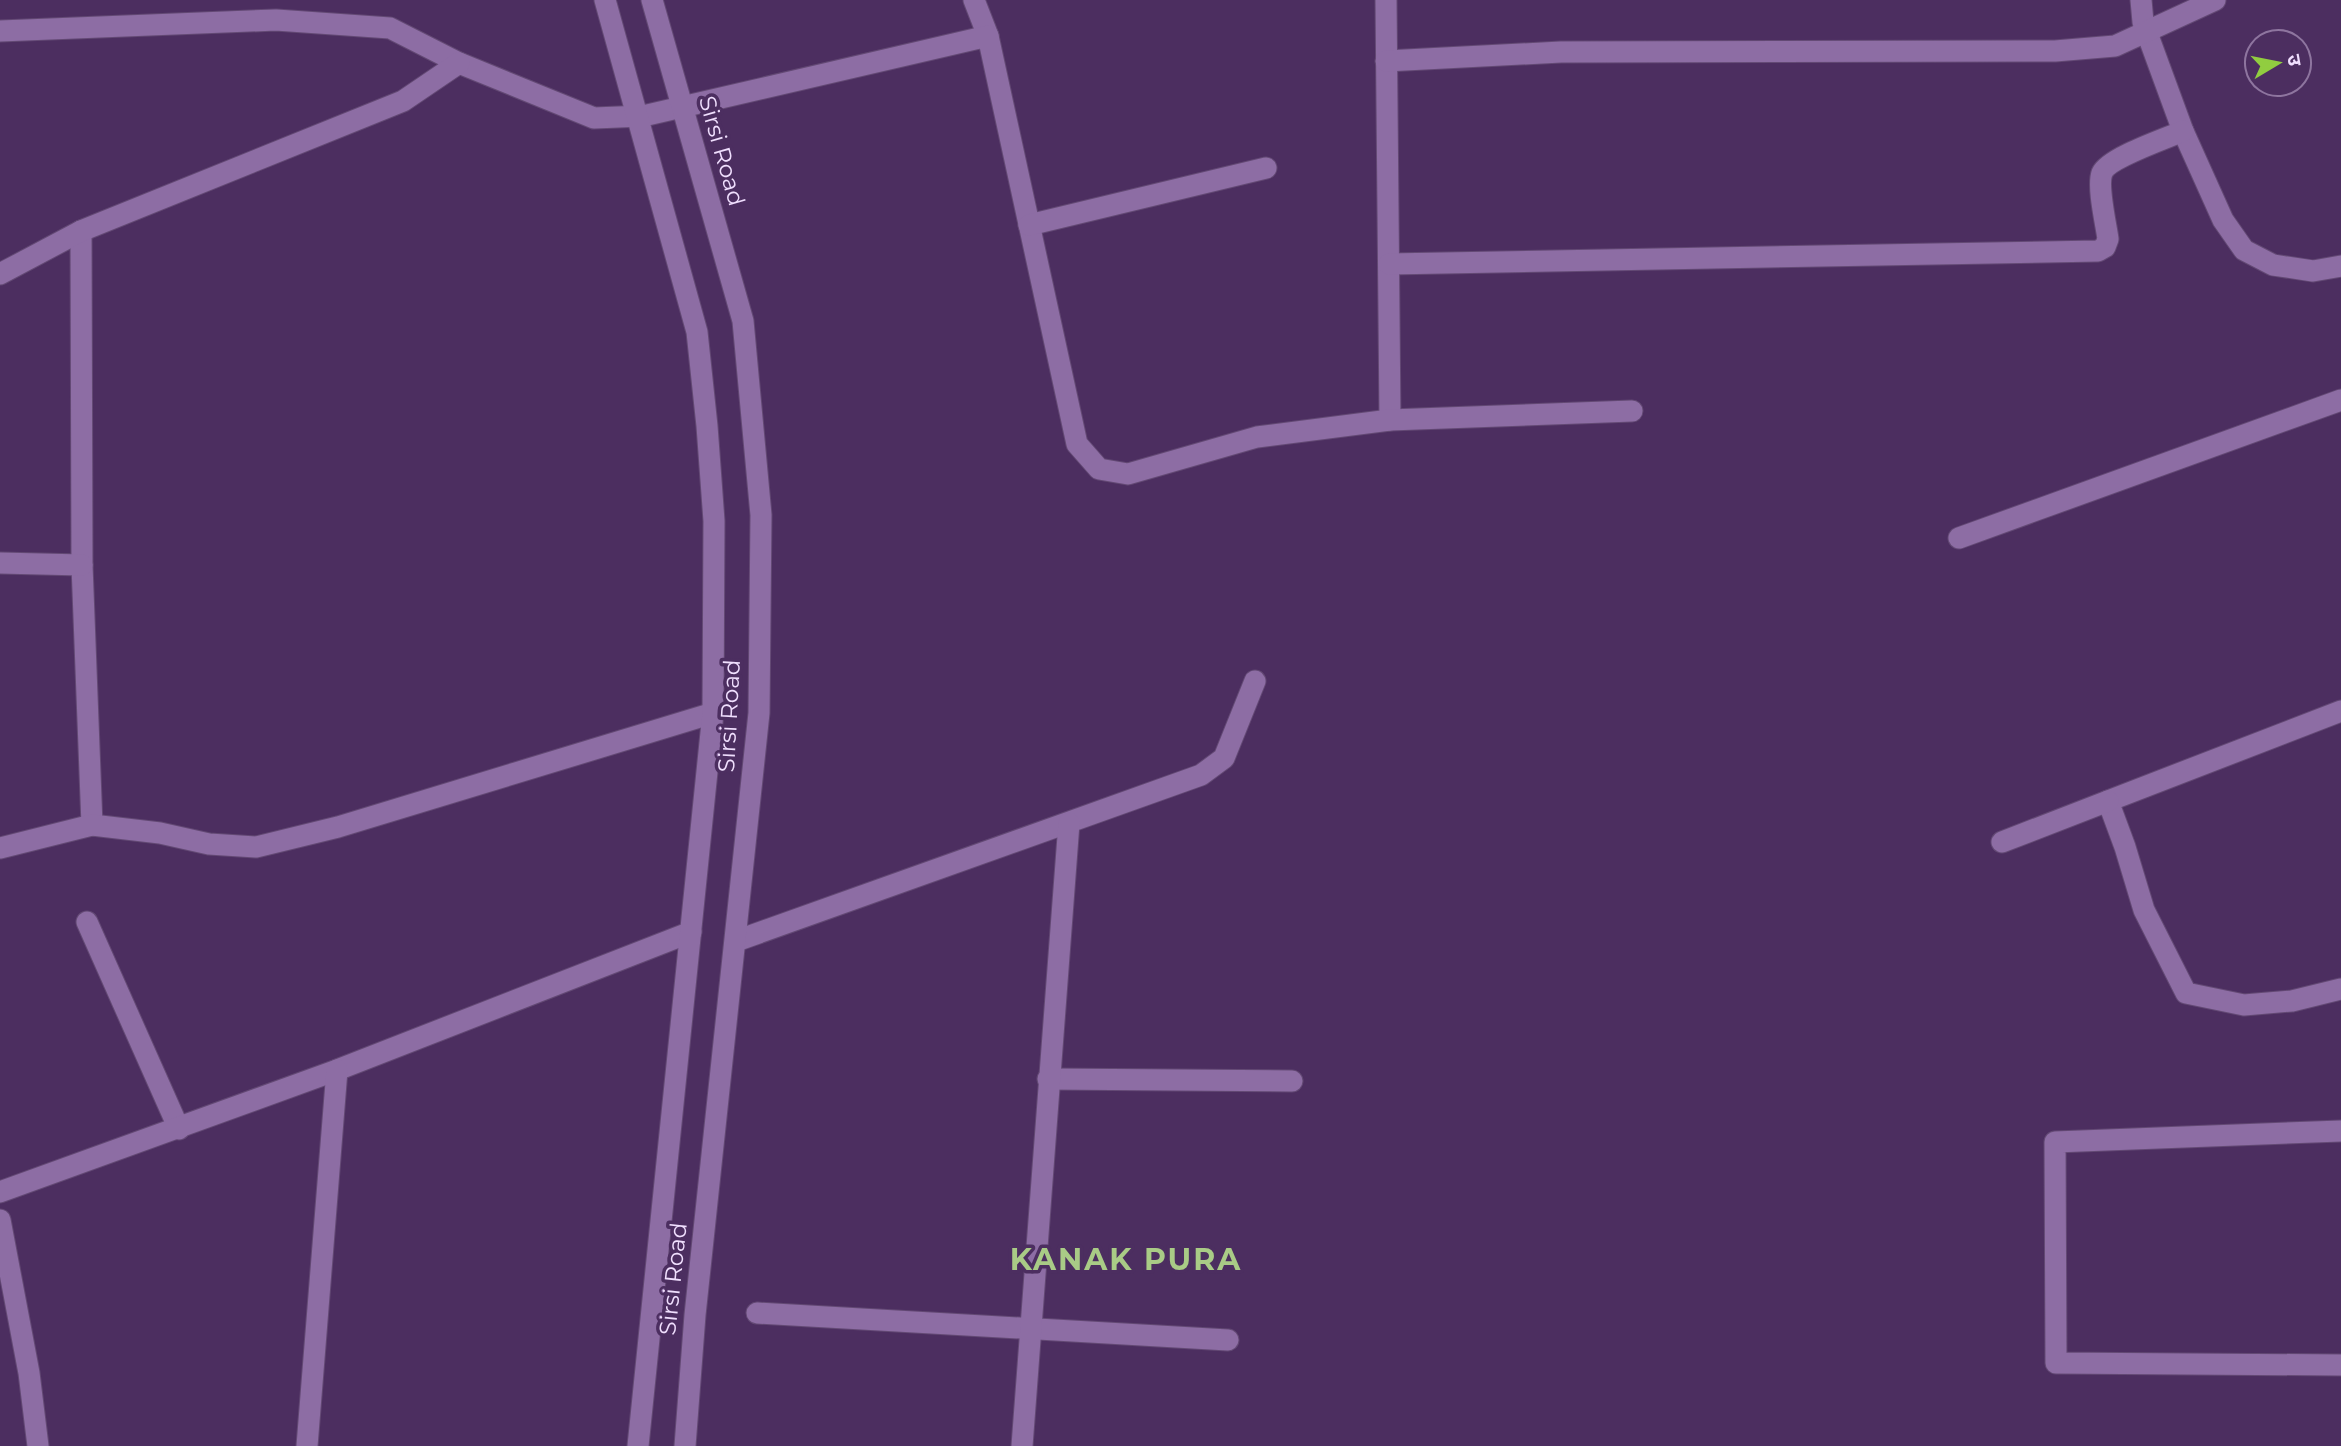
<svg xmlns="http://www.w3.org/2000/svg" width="2341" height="1446" viewBox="0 0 2341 1446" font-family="Montserrat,'Noto Sans Devanagari',sans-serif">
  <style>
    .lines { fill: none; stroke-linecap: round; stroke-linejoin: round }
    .street-casing { stroke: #634974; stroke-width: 23 }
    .secondary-casing { stroke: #634974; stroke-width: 23 }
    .street { stroke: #8d6da4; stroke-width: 21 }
    .secondary { stroke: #8d6da4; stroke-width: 21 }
    .labels { text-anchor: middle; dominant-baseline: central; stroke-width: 7; stroke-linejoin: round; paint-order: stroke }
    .street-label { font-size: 23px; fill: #f0dffe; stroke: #4c2e60 }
    .district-label { font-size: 30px; font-weight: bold; letter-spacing: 2px; fill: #a9cb86; stroke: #4c2e60 }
  </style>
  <rect width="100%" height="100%" fill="#4c2e60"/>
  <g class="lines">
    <defs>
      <g id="street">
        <polyline points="974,0 988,36"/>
        <polyline points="1386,0 1390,420"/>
        <polyline points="2141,0 2143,22 2183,131 2223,220 2244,250 2273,265 2313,271 2341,266"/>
        <polyline points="0,31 276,20 390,28 459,63 594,118 643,116 988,36 1077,444 1099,469 1128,474 1257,437 1390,420 1632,411"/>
        <polyline points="1386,61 1561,52 2055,51 2115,46 2215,0"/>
        <polyline points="1029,225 1266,168"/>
        <polyline points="81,231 82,565 92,825"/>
        <path d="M1389,264L2098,251L2105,247L2108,239C2106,224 2097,186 2102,173C2108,158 2167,138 2183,131"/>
        <polyline points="0,274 81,231 403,101 459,63"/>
        <polyline points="1959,538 2341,400"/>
        <polyline points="0,563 82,565"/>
        <polyline points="2341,711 2108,801 2125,847 2144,910 2186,993 2244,1005 2292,1001 2341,989"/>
        <polyline points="2002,842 2108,801"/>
        <polyline points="0,848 92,825 160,833 209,844 256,847 338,827 713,713"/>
        <polyline points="87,922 179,1129"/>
        <polyline points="736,941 1201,775 1224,758 1255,681"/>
        <polyline points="1048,1079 1292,1081"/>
        <polyline points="2341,1131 2055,1142 2056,1363 2341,1365"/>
        <polyline points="0,1192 337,1070 691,932"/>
        <polyline points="0,1220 29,1373 38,1446"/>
        <polyline points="757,1313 1228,1340"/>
        <polyline points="307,1446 337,1070"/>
        <polyline points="1022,1446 1069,823"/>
      </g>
      <g id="secondary">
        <polyline points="605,0 697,332 707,426 714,521 713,713 638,1446"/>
        <polyline points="652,0 743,321 761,515 759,713 695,1315 685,1446"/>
      </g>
    </defs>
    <use href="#street" class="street-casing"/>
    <use href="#secondary" class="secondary-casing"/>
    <use href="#street" class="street"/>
    <use href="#secondary" class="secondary"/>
  </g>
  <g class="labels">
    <g class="street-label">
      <text transform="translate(722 151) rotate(74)">Sirsi Road</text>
      <text transform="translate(729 716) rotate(-87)">Sirsi Road</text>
      <text transform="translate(673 1279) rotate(-84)">Sirsi Road</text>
    </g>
    <g class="district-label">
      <text x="1126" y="1259">KANAK PURA</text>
    </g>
  </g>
  <g transform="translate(2278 63) rotate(80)"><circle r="33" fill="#4c2e60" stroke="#8e759f" stroke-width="2"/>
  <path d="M0-5L12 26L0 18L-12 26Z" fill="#91cd40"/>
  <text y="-10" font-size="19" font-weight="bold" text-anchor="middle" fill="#f0dffe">उ</text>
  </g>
</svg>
